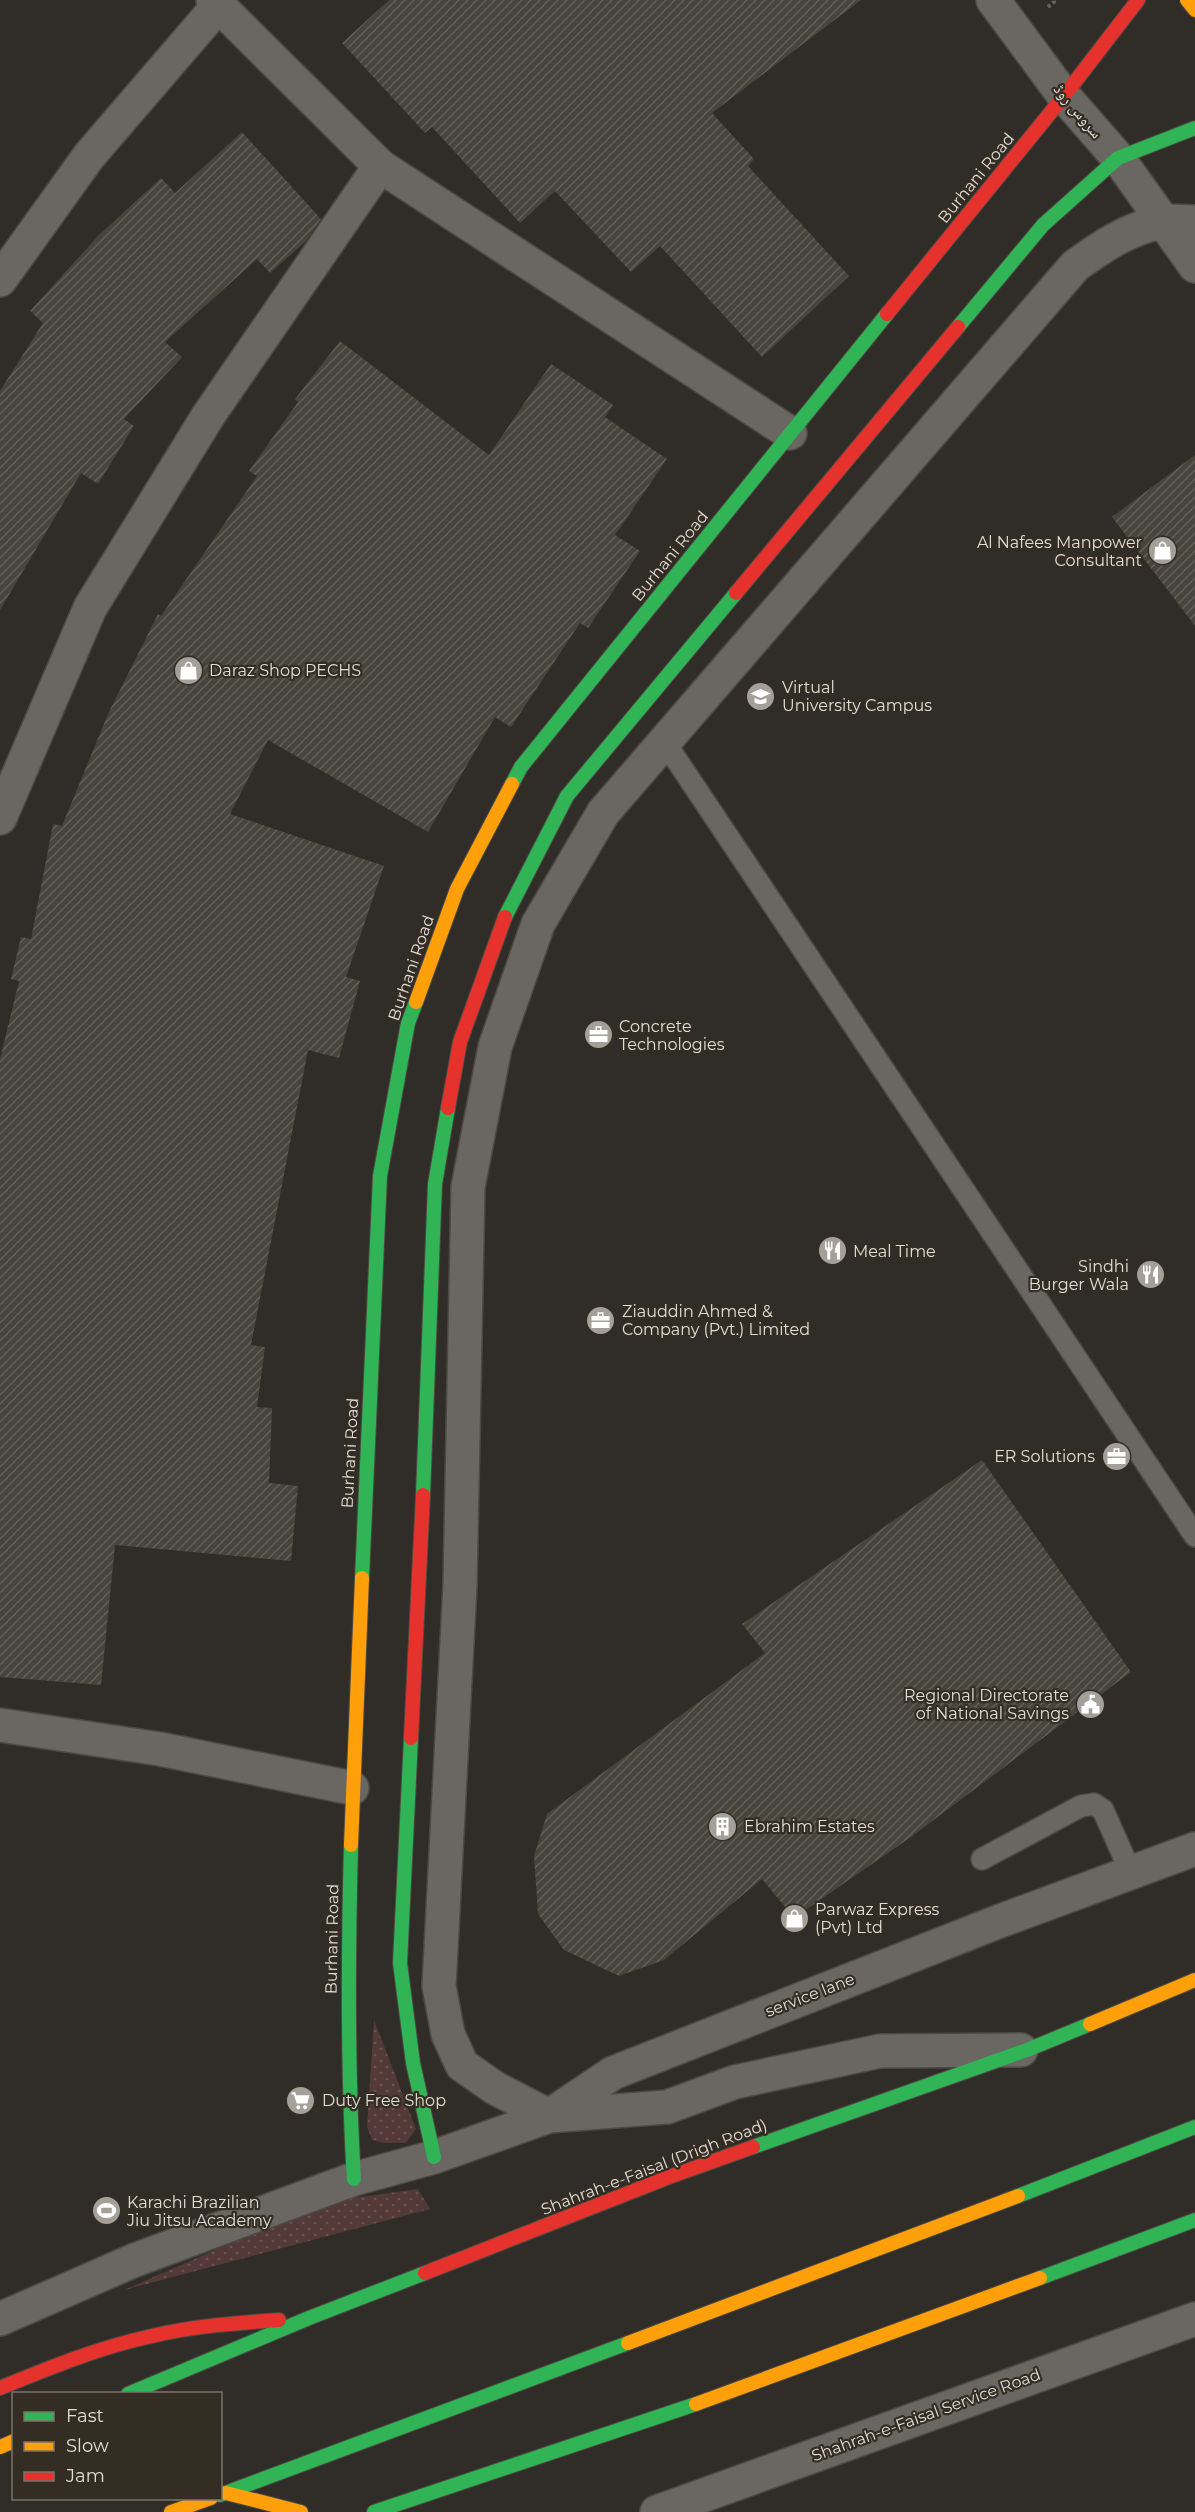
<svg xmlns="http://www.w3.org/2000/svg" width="1195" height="2512" viewBox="0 0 1195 2512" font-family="Montserrat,'Noto Naskh Arabic',sans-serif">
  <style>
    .grass { fill: url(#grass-dots) }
    .building { fill: url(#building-hatch) }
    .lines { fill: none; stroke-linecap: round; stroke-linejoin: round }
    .lane-casing { stroke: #4c4944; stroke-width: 24 }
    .street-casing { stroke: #4c4944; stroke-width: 36 }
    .fast-casing { stroke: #4c4944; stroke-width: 16 }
    .slow-casing { stroke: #4c4944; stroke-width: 16 }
    .jam-casing { stroke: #4c4944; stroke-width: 16 }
    .path { stroke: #676562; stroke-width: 4; stroke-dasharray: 3 3; stroke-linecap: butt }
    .lane { stroke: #6a6762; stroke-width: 21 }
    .street { stroke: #6a6762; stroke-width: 33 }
    .fast { stroke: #30b455; stroke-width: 14 }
    .slow { stroke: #ff9f0a; stroke-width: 14 }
    .jam { stroke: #e5322d; stroke-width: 14 }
    .labels { text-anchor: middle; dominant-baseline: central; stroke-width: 4.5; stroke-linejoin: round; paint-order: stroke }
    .street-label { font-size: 16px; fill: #e1ddd6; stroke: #342d23 }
    .poi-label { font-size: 16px; fill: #e1ddd6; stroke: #342d23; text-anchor: start }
  </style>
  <defs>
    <pattern id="grass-dots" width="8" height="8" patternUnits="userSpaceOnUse" patternTransform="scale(1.5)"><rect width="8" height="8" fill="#533938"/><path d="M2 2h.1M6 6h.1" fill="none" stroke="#6b5554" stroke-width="1.8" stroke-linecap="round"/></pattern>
    <pattern id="building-hatch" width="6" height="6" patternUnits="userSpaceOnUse" patternTransform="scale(1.5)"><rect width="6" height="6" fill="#47453c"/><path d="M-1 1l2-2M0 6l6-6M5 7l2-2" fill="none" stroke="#615f57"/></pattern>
  </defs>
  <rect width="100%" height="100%" fill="#302c27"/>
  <g class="grass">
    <polygon points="374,2020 416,2129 406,2143 384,2143 372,2140 367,2127"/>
    <polygon points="418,2189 430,2209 124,2290 324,2202"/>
  </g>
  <g class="building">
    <polygon points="389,0 861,0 712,113 754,159 748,166 849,276 762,357 660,246 631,272 555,191 520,223 432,127 425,133 342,43"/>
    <polygon points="242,132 321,219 306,241 270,273 257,259 165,342 182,357 124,419 134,426 98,484 81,473 0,610 0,391 43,323 30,311 99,235 161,178 175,193"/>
    <polygon points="340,341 489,455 551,364 613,405 605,417 667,459 615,535 640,551 588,628 580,623 511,727 495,717 428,832 268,740 230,814 384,866 346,977 360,981 339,1058 308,1050 251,1345 265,1347 257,1407 272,1408 269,1483 298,1486 291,1561 115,1545 101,1685 0,1677 0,1059 19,981 11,979 21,937 31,939 53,824 62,826 108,714 158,614 161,616 257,476 249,471 298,402 295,399"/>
    <polygon points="1195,455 1195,626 1112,517"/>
    <polygon points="982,1460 1131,1672 911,1837 794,1918 762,1879 664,1960 619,1976 564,1950 538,1914 534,1856 547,1814 765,1653 742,1624"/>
  </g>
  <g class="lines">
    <defs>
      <g id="lane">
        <polyline points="664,741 1195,1536"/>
        <polyline points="982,1859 1081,1806 1094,1804 1103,1810 1131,1873"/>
      </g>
      <g id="street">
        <polyline points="213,0 380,166 790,433"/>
        <polyline points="993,0 1064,96 1118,158 1195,266"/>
        <polyline points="0,280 89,156 218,6"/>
        <polyline points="0,818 90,608 208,416 380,166"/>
        <polyline points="0,1725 160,1749 352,1788"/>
        <path d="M1021,2050L880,2051L735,2082L667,2107L549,2116L495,2088L462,2065L448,2034L439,1986L460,1585L468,1187L495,1047L538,924L603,813L1075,266C1101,247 1129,228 1162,222C1172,220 1185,222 1195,222"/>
        <polyline points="0,2319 135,2260 354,2179 434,2157 549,2116 613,2073 1000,1921 1195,1849"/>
        <polyline points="657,2512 1195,2319"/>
      </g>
      <g id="fast">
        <polyline points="958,327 1043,225 1118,158 1195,128"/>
        <polyline points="512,784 521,767 887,314"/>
        <polyline points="505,917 567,796 736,593"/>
        <polyline points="423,1495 435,1184 448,1108"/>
        <polyline points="362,1578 380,1176 408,1023 416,1002"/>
        <polyline points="411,1738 400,1963 413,2063 434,2157"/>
        <path d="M351,1845C348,1958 347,2067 354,2179"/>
        <polyline points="753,2147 1027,2050 1090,2024"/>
        <polyline points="1018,2196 1195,2127"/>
        <polyline points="1040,2278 1195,2220"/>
        <polyline points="128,2394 309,2318 425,2273"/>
        <polyline points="220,2495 628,2343"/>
        <polyline points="374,2512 696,2404"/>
      </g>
      <g id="slow">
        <polyline points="1187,0 1195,10"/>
        <polyline points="416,1002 457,889 512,784"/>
        <polyline points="351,1845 362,1578"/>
        <polyline points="1090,2024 1195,1980"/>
        <polyline points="628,2343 1018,2196"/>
        <polyline points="696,2404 1040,2278"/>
        <polyline points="0,2447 14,2441"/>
        <polyline points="226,2493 301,2512"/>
        <polyline points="171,2512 211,2498"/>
      </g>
      <g id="jam">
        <polyline points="887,314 1064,96 1138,0"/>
        <polyline points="736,593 958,327"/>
        <polyline points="448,1108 460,1042 505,917"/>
        <polyline points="411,1738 423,1495"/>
        <polyline points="425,2273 669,2177 753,2147"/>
        <path d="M0,2388C49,2368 100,2347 152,2336C193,2326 236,2323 279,2320"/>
      </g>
    </defs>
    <use href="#lane" class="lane-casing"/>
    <use href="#street" class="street-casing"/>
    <use href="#fast" class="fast-casing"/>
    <use href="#slow" class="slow-casing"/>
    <use href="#jam" class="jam-casing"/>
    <polyline class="path" points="1048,7 1054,2 1053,0"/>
    <use href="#lane" class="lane"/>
    <use href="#street" class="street"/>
    <use href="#fast" class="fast"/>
    <use href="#slow" class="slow"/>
    <use href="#jam" class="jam"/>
  </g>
  <defs>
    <symbol id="shop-disc" viewBox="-11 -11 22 22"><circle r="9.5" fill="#a39f99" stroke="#342d23"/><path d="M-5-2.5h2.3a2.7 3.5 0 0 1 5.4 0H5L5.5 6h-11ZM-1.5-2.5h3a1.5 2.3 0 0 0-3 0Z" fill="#fff"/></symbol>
    <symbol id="university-disc" viewBox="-11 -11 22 22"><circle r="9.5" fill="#a39f99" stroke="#342d23"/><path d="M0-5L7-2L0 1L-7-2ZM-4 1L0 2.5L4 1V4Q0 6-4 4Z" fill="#fff"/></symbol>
    <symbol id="office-disc" viewBox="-11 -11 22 22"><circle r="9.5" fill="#a39f99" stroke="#342d23"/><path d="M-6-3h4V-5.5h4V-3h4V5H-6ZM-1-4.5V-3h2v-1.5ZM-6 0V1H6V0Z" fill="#fff"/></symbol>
    <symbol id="restaurant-disc" viewBox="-11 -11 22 22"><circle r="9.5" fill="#a39f99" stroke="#342d23"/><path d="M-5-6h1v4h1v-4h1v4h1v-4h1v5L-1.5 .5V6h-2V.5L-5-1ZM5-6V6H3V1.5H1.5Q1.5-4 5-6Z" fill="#fff"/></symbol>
    <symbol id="civic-disc" viewBox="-11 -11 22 22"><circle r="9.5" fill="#a39f99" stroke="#342d23"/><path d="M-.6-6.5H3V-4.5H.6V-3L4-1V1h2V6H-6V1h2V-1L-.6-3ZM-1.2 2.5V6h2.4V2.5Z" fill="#fff"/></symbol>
    <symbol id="building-disc" viewBox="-11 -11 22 22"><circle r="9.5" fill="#a39f99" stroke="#342d23"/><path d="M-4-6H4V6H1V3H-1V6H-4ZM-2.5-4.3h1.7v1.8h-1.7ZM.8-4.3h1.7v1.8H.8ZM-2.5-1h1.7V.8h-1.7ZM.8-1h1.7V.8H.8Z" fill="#fff"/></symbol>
    <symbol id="supermarket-disc" viewBox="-11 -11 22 22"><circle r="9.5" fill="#a39f99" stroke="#342d23"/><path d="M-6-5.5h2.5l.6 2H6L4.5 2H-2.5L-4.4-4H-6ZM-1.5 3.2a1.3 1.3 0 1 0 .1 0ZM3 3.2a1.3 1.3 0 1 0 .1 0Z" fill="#fff"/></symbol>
    <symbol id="stadium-disc" viewBox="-11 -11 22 22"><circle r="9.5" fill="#a39f99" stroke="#342d23"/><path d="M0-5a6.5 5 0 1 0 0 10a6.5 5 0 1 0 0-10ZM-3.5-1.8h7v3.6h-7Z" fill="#fff"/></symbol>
  </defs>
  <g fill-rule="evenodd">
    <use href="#shop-disc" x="1146" y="534" width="33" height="33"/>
    <use href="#shop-disc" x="172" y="654" width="33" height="33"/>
    <use href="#university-disc" x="744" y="680" width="33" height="33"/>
    <use href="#office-disc" x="582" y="1018" width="33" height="33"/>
    <use href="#restaurant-disc" x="816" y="1234" width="33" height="33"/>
    <use href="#restaurant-disc" x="1134" y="1258" width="33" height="33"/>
    <use href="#office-disc" x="584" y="1304" width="33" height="33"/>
    <use href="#office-disc" x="1100" y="1440" width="33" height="33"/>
    <use href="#civic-disc" x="1074" y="1688" width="33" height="33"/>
    <use href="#building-disc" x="706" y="1810" width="33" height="33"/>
    <use href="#shop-disc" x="778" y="1902" width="33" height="33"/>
    <use href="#supermarket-disc" x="284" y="2084" width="33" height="33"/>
    <use href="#stadium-disc" x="90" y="2194" width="33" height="33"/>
  </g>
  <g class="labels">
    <g class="street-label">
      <text transform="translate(1078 111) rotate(50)">سروس روڈ</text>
      <text transform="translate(976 178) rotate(-51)">Burhani Road</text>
      <text transform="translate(670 556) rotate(-51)">Burhani Road</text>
      <text transform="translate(411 968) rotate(-71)">Burhani Road</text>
      <text transform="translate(350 1453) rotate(-87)">Burhani Road</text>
      <text transform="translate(332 1939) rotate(-89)">Burhani Road</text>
      <text transform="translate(810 1995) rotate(-21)">service lane</text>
      <text transform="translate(654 2167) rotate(-21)">Shahrah-e-Faisal (Drigh Road)</text>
      <text transform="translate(926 2415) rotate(-20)">Shahrah-e-Faisal Service Road</text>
    </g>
    <g class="poi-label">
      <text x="1142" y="542" text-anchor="end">Al Nafees Manpower<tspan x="1142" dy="18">Consultant</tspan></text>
      <text x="209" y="670">Daraz Shop PECHS</text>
      <text x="782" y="687">Virtual<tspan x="782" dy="18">University Campus</tspan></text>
      <text x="619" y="1026">Concrete<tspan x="619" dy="18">Technologies</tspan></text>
      <text x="853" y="1251">Meal Time</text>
      <text x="1129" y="1266" text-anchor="end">Sindhi<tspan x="1129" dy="18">Burger Wala</tspan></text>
      <text x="622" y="1311">Ziauddin Ahmed &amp;<tspan x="622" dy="18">Company (Pvt.) Limited</tspan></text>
      <text x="1095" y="1456" text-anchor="end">ER Solutions</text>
      <text x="1069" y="1695" text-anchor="end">Regional Directorate<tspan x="1069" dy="18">of National Savings</tspan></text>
      <text x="744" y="1826">Ebrahim Estates</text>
      <text x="815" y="1909">Parwaz Express<tspan x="815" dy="18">(Pvt) Ltd</tspan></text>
      <text x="322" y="2100">Duty Free Shop</text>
      <text x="127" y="2202">Karachi Brazilian<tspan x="127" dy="18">Jiu Jitsu Academy</tspan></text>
    </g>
  </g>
  <rect x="12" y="2392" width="210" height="108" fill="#342d23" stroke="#79736b" stroke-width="1.5"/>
  <rect x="24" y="2412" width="30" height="9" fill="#30b455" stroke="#79736b" stroke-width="1.5"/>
  <text x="66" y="2422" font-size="18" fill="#e1ddd6">Fast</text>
  <rect x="24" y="2442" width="30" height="9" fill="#ff9f0a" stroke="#79736b" stroke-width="1.5"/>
  <text x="66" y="2452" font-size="18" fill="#e1ddd6">Slow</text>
  <rect x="24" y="2472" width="30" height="9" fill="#e5322d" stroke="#79736b" stroke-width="1.5"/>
  <text x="66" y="2482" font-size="18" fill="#e1ddd6">Jam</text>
</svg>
